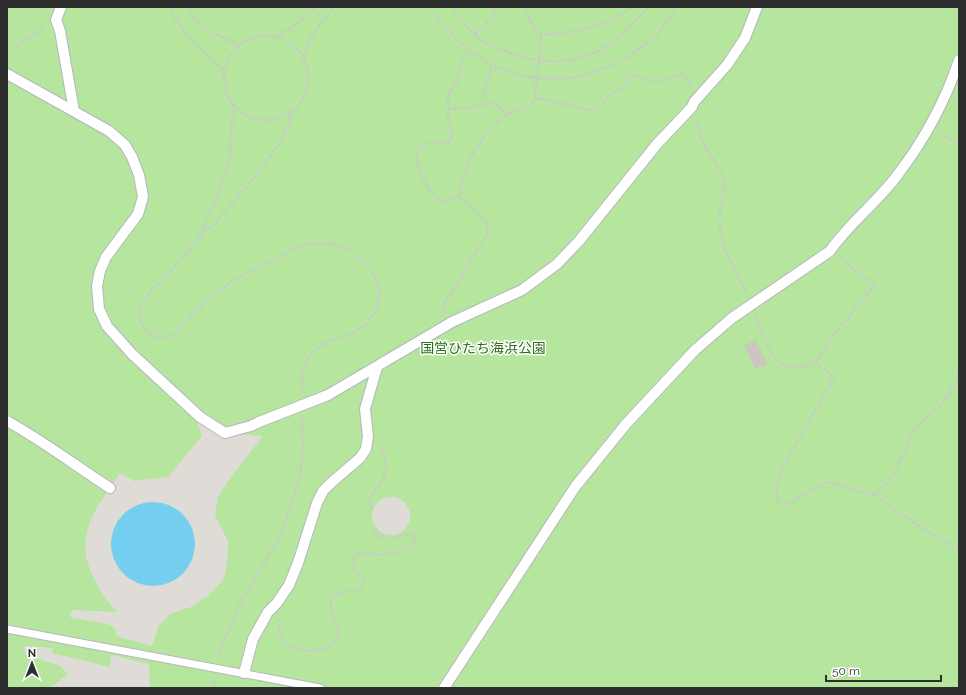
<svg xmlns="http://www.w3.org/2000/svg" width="966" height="695" viewBox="0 0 966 695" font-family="Raleway,'Noto Sans JP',sans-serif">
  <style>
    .green { fill: #b6e59e }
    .plaza { fill: #dfdcd8 }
    .water { fill: #75cff0 }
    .building { fill: #cbc7bf }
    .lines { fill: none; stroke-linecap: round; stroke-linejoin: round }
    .service-casing { stroke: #b4b7c1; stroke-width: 9 }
    .pedestrian-casing { stroke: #b4b7c1; stroke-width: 12 }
    .path { stroke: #c9c9c9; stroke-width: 2.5; stroke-dasharray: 3 2; stroke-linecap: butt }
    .service { stroke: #fff; stroke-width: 7 }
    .pedestrian { stroke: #fff; stroke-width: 10 }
    .pedestrian-bridge-casing { stroke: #b4b7c1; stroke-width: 12; stroke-linecap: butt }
    .path-bridge { stroke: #c9c9c9; stroke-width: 2.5; stroke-dasharray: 3 2; stroke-linecap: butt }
    .pedestrian-bridge { stroke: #fff; stroke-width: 10 }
    .labels { text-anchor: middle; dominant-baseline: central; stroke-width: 3; stroke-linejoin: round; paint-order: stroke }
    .park-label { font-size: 14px; fill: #2c6e1b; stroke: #fff }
  </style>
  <rect width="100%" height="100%" fill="#efe9e1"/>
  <rect class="green" x="7" y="7" width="952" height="681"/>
  <g class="plaza">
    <polygon points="197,421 225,433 263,436 230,478 218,497 215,515 228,541 227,564 224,579 208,596 191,607 172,613 159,625 152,646 116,636 116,629 111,625 70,617 72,610 117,612 103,595 91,573 86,557 85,543 89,524 97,507 120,473 134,481 168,477 202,436"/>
    <circle cx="391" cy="516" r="19"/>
    <polygon points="24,646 53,648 52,653 110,667 111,655 149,664 150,688 50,688 68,674 60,666 25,654"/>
  </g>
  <circle class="water" cx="153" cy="544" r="42"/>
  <polygon class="building" points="756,340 767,364 755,369 744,345"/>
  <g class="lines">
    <defs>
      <polyline id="service" points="7,629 320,688"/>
      <g id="pedestrian">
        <polyline points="61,7 56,20 60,31 74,111"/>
        <polyline points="7,74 109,131 125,145 132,157 139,175 143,197 138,214 106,257 100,271 97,286 99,309 107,326 132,354 200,417 225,433 251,426 259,422"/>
        <polyline points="328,395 452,322 522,290 557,264 579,241 657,144 692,107 694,102 727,65 745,38 757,7"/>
        <path d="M7,421C43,441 76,466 110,488"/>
        <polyline points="244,673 253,639 268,612 277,603 289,585 298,563 317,503 323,491 332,482 360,458 366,449 368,436 365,409 377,367"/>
        <path d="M444,688L575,487L626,424L695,350L732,318L830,251C850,222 879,201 899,173C924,140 946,99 959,60"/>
      </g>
    </defs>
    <use href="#service" class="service-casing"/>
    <use href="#pedestrian" class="pedestrian-casing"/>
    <g class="path">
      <path d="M170,7C180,32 203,53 224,70"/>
      <path d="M188,7C198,29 219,36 240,45"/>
      <path d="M427,7C433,12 438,19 444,25C454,36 465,47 477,56C528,90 594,85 641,47C646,44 651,40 655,36C663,28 670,16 677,7"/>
      <path d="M452,7C461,18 470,34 483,41C490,46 500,48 508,52C544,66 581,65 613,42C626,33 637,19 648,7"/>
      <path d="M526,7C526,12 529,16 531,21C533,25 534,30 537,32C542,35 549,34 555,34C583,32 608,24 632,7"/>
      <polyline points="475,34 493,16 495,7"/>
      <circle cx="266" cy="78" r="42"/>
      <polyline points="276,37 298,23 315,7"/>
      <polyline points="7,51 28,39 45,26"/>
      <polyline points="303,58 310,40 320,23 335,7"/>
      <polyline points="492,64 482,104 494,103 502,110 509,113"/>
      <path d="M536,98L591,110L598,108L631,78L638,76L653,81H657L681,75C687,77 689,81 691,87"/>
      <polyline points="233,104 230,156 223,182 200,236 187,253 141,303 140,315 141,325 147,332 157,337 168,337 178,330 207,300 234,280 296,249 309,244 331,244 349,250 371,269 380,290 377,308 367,324 353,333 335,339 322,345 309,356 302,372 302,393"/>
      <polyline points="448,109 469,108 482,104"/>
      <polyline points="696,121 701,139 719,169 725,184 720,211 720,229 724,247 747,293"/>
      <polyline points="940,133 953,141 959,143"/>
      <path d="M460,196L442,201C439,200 436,198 434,196C428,190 414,162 417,154C417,152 421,148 423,146C431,140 441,145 450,142L452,136L448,118V99L449,94L456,84L461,64L469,50"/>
      <polyline points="200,235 214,225 253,180 280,142 290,122 292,111"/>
      <path d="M446,313L443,306L487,234L488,224L460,196C461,190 461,184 463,178C468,156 487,129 505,116C514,110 536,110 535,94"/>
      <path d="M756,315C761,328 767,350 777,360C785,369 804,369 814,362C820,358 827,343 832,337C846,319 861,302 875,285L839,257"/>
      <polyline points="815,362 834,378 788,458 776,487 777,501 786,505 827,482 875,495 900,514 959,550"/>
      <polyline points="875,495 892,478 915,429 940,406 948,396 959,375"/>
      <path d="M373,508L368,503C371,496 383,481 384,476C387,466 385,453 379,445"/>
      <path d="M278,619C279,623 278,628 279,632C286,652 314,656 330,645C333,643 336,638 338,635L337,623L330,610L331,598C340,591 352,592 362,588L364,581L360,574L351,568L356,554L362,553L381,555L397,553L409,547L416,539L413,533C400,537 386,542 374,535L376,528"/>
      <polyline points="218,658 219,652 241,601 261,569 283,530 300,477 303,448 302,418"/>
      <polyline points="213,688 215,679"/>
    </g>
    <use href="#service" class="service"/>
    <use href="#pedestrian" class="pedestrian"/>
    <defs>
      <polyline id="pedestrian-bridge" points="259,422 328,395"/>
    </defs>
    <use href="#pedestrian-bridge" class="pedestrian-bridge-casing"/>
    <polyline class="path-bridge" points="535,94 542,34"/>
    <use href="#pedestrian-bridge" class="pedestrian-bridge"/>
  </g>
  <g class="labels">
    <g class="park-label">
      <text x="483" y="348">国営ひたち海浜公園</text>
    </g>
  </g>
  <rect width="966" height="695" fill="none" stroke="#2e2e2e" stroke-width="16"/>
  <g transform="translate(32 663)" stroke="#ffffff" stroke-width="3" paint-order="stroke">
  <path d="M0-3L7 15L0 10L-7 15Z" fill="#2e2e2e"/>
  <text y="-6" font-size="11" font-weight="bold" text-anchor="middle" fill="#2e2e2e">N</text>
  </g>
  <path d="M826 675v6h115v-6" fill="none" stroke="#2e2e2e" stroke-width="2"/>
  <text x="832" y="675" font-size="12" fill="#2e2e2e" stroke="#ffffff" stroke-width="3" paint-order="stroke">50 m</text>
</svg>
